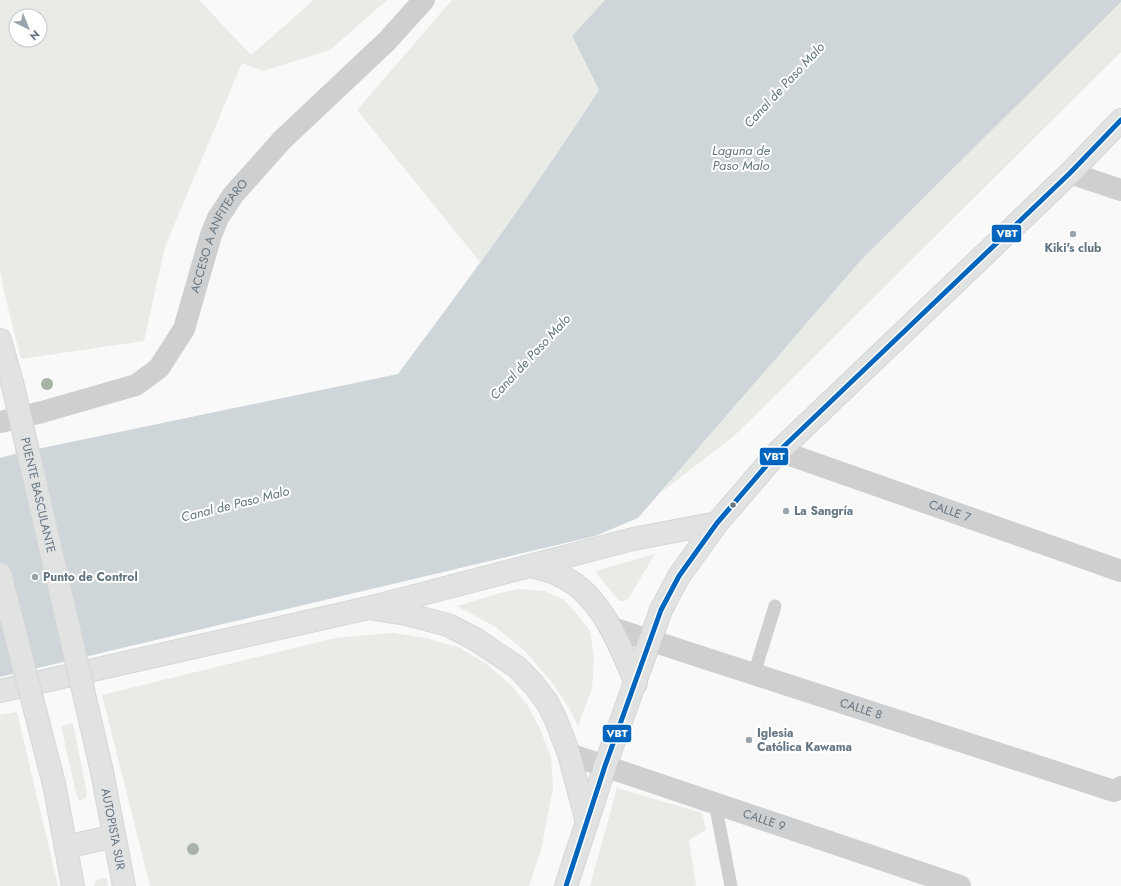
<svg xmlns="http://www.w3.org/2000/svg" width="1121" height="886" viewBox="0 0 1121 886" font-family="Jost,sans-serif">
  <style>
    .green { fill: #e8ebe6; fill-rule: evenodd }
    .water { fill: #ced6d9 }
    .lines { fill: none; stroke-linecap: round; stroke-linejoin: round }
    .secondary-casing { stroke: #d5d6d7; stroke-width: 24 }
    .primary-casing { stroke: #d5d6d7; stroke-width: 24 }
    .highway-casing { stroke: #d5d6d6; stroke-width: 24 }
    .lane { stroke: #cecfd0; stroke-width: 13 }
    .street { stroke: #cecfd0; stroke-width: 22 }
    .secondary { stroke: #e1e2e2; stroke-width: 22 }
    .primary { stroke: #e1e2e2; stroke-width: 22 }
    .highway { stroke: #e1e2e2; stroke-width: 22 }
    .highway-bridge-casing { stroke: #d5d6d6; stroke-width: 24; stroke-linecap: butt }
    .highway-bridge { stroke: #e1e2e2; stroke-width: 22 }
    .bus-1-casing { stroke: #fff; stroke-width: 8 }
    .bus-1 { stroke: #0065bd; stroke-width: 5 }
    .tree { fill: #a9b3a7 }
    .poi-dot { fill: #99a4ac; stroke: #fff; stroke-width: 1.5 }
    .bus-dot { fill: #657683; stroke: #fff; stroke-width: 1.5 }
    .labels { text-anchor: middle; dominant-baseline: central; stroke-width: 4; stroke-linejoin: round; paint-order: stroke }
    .street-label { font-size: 12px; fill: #657683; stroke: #fff }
    .poi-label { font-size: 12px; font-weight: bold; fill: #657683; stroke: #fff; text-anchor: start }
    .water-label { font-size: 13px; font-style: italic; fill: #60757c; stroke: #fff }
    .line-badge { stroke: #fff; stroke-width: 1.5 }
    .badge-label { font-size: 11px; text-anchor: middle; font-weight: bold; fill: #fff }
  </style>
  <rect width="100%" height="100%" fill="#f9f9f9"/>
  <g class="green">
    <path d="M0,0H199L251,55L314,0H387L330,50L263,71L242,63L165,247L144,341L21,359L4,292L0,269ZM16,16H40V40H16Z"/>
    <polygon points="452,0 605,0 572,36 599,90 566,142 480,262 357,110"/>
    <polygon points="1121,2 1121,52 733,437 660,493 862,259"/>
    <polygon points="655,554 628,599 624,601 619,601 595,571"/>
    <polygon points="519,589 544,591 563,599 576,613 590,631 594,658 592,688 578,726 569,708 552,682 524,650 494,626 457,606 500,593"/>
    <polygon points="393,633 426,638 460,648 488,665 511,685 528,706 540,729 551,757 553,788 541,850 529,886 150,886 102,695 335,638"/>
    <polygon points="17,712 58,886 0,886 0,715"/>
    <path d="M73,723L87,794C86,799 83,800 79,800L77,797L61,726Z"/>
    <polygon points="617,788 702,813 706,830 689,840 696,886 590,886"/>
    <polygon points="102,878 107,879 108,886 94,886 94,884 96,880"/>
  </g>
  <path class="water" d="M605,0H1121V2L862,259L638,518L595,536L0,677V458L18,453L398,374C467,281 536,188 599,90L572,36Z"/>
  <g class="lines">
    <defs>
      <polyline id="secondary" points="587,822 605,766 661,610 679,576 717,523 779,451 1070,173 1121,120"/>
      <polyline id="primary" points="368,608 406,614 448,625 475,639 518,668 534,685 547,702 556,720 569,754 587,822 566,886"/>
      <g id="highway">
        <polyline points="0,340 12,382"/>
        <path d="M531,566C539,568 549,570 557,574C568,579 579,586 587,595C610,618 623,653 636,683"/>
        <polyline points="0,691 368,608 633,539 717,523"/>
        <path id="s5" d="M102,772L124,886"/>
        <polyline points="54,784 73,886"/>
        <polyline points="66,847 114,836"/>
      </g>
    </defs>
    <use href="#secondary" class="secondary-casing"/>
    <use href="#primary" class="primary-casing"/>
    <use href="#highway" class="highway-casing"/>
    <g class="lane">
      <polyline points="754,674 775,606"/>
      <polyline points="715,803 731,886"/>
    </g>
    <g class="street">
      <polyline points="1070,173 1121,190"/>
      <path id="s1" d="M0,422L42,412L136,385L159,368L184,329L211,235L218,218L233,195L282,140L387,41L424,0"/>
      <path id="s2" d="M779,451L1121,571"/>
      <path id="s3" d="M609,627L1114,791L1121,787"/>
      <path id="s4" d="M569,754L960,886"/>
    </g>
    <use href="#secondary" class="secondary"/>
    <use href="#primary" class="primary"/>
    <use href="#highway" class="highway"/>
    <defs>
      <g id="highway-bridge">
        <path id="s6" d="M12,382L102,772"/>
        <polyline points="0,574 54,784"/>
      </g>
    </defs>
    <use href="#highway-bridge" class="highway-bridge-casing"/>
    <use href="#highway-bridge" class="highway-bridge"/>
    <defs>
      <polyline id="bus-1" points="566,886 605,766 661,610 679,576 717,523 779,451 1070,173 1121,120"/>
    </defs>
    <use href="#bus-1" class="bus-1-casing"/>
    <use href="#bus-1" class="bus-1"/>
  </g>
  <g class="tree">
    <circle cx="47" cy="384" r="6"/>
    <circle cx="193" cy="849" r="6"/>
  </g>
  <g class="poi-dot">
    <circle cx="1073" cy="234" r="4"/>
    <circle cx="786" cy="511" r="4"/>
    <circle cx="35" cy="577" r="4"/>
    <circle cx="749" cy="740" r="4"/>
  </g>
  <circle class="bus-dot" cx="733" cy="505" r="3.5"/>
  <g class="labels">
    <g class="street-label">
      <text stroke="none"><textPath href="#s1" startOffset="316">ACCESO A ANFITEARO</textPath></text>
      <text stroke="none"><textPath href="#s6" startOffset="116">PUENTE BASCULANTE</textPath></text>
      <text stroke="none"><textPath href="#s2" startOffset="181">CALLE 7</textPath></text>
      <text stroke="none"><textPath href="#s3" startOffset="265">CALLE 8</textPath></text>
      <text stroke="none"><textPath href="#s4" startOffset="206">CALLE 9</textPath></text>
      <text stroke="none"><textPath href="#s5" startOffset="58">AUTOPISTA SUR</textPath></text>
    </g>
    <g class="poi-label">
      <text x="1073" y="248" text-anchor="middle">Kiki's club</text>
      <text x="794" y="511">La Sangría</text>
      <text x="43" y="577">Punto de Control</text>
      <text x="757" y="733">Iglesia<tspan x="757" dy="14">Católica Kawama</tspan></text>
    </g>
    <g class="water-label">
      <text transform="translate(784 85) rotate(-47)">Canal de Paso Malo</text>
      <text x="741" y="150">Laguna de<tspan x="741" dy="15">Paso Malo</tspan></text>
      <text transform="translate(530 357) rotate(-47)">Canal de Paso Malo</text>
      <text transform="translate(235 504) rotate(-14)">Canal de Paso Malo</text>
    </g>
  </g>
  <g class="line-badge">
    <rect x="991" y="224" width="31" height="19" rx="4" fill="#0065bd"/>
    <rect x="759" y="447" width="30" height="19" rx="4" fill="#0065bd"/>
    <rect x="602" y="724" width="30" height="19" rx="4" fill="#0065bd"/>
  </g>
  <g class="badge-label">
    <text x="1007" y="237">VBT</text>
    <text x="774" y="460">VBT</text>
    <text x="617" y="737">VBT</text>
  </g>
  <g transform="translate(28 28) rotate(137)"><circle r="19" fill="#ffffff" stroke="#c1c8cd"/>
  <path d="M0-3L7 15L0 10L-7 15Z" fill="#99a4ac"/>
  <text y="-6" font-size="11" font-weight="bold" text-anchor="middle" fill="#657683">N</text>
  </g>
</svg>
